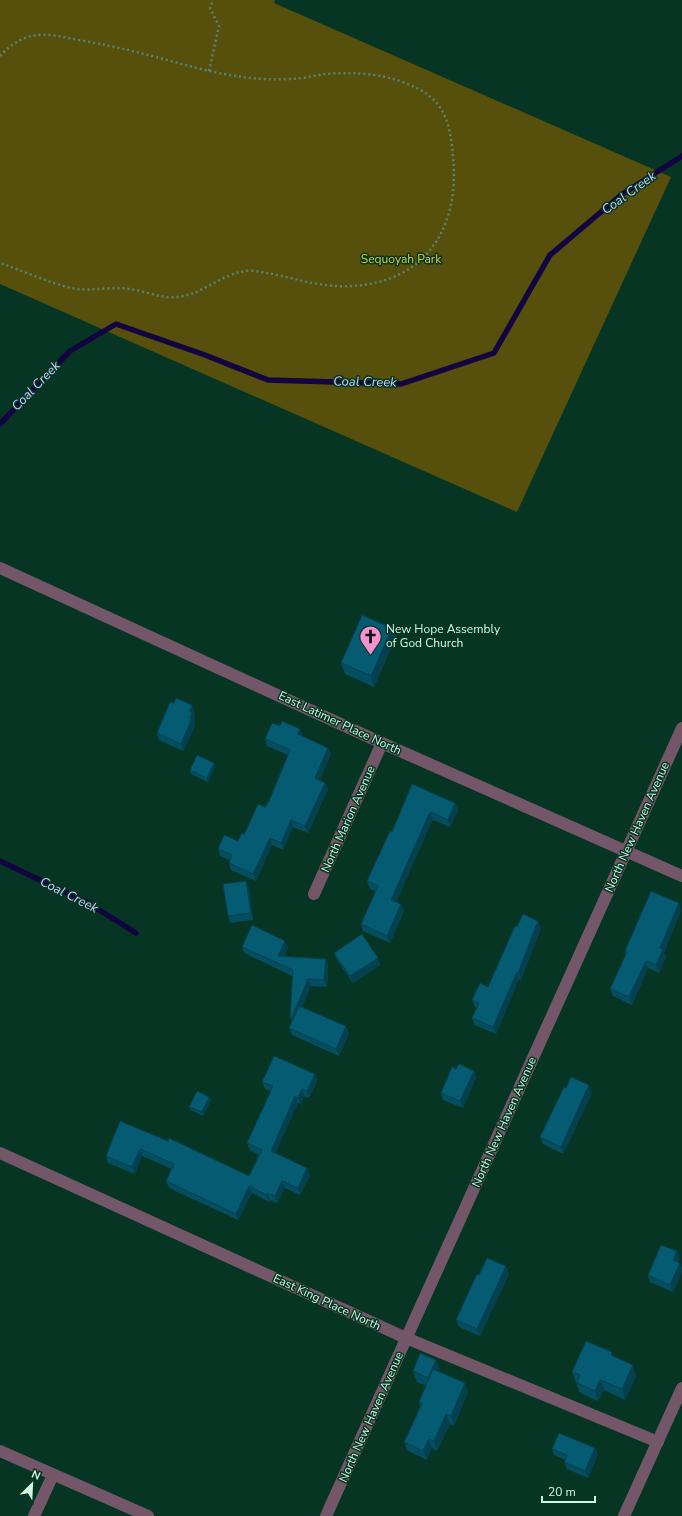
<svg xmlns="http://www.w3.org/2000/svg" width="682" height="1516" viewBox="0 0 682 1516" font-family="'Nunito Sans',sans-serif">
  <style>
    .green { fill: #574f0c }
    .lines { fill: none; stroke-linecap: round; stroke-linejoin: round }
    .stream { stroke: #120441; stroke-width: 5.5 }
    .path { stroke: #588571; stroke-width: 2.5; stroke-dasharray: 2 3; stroke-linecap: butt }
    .street { stroke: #735768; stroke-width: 12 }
    .wall { fill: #044e61 }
    .shaded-wall { fill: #04404f }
    .building { fill: #055b71; stroke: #04404f }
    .labels { text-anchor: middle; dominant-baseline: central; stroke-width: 3; stroke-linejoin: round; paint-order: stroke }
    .park-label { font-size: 12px; fill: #e0cd34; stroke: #063623 }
    .poi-label { font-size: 12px; fill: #d1f8e3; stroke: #063623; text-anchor: start }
    .street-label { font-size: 12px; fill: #d1f8e3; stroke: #063623 }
    .water-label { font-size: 13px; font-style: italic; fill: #cbcefd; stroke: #063623 }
  </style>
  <rect width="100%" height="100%" fill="#063623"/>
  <polygon class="green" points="0,0 275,0 274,3 671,177 517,512 0,284"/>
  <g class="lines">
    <g class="stream">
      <polyline points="0,424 70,351 116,324 205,355 268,380 401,384 494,353 550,255 621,195 682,156"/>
      <polyline points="0,861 88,903 136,933"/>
    </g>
    <g class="path">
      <path d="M0,56C8,47 19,39 31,36C45,33 59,36 73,39C109,45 143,53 178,63C214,73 250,81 288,79C301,79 313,76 325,74C352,72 380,73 405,83C444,97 450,120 453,157C461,236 417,290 336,286C313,285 290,277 267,273C261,272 253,270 246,271C221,274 202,295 177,297C162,299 145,291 130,289C111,286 90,292 71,288C47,282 23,271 0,263"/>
      <polyline points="209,71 219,26 210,8 213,0"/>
    </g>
    <g class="street">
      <polyline points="0,568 382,743 682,876"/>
      <polyline points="314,894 382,743"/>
      <polyline points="0,1153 406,1338 658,1442"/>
      <polyline points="0,1451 148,1516"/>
      <polyline points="34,1516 53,1475"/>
      <polyline points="326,1516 682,728"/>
      <polyline points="624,1516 682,1388"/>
    </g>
  </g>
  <g class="wall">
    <polygon points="392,628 395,639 374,687 345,674 341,663"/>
    <polygon points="195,713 194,716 195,719 194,722 195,726 183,751 159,740 157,733"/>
    <polygon points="302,736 331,754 320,780 328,789 308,833 293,827 283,850 272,845 256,881 231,870 229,863 230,860 220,856 218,849 238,841 244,835 265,807 269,801 288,755 267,746 265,739 303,736"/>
    <polygon points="214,763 215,766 208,782 191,774 190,770"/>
    <polygon points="412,784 455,803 458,810 450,827 433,820 432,821 396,902 401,904 404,911 390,943 363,931 361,924 376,891 370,889 367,881 392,832"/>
    <polygon points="249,889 253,920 230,923 228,916"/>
    <polygon points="681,910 664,953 666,957 659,973 648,968 632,1005 613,996 610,989 626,955 625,951"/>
    <polygon points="517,927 541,928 521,980 519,979 496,1034 475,1025 472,1018 477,1008 475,1007 472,1000 488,987"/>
    <polygon points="242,947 288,948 284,956 328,965 327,987 311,986 302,1007 349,1033 339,1056 292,1035 289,1028 292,1021 290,1017 292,976 244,953"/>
    <polygon points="334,953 378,958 380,965 353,983 337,960"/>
    <polygon points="456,1069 474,1071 476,1078 463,1108 443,1100 441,1093"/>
    <polygon points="315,1074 317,1081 309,1098 304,1096 301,1104 298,1103 275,1153 310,1175 300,1195 285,1188 277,1203 270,1200 269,1202 252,1193 238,1220 169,1188 166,1181 172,1169 142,1156 135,1174 108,1163 106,1156 120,1121 249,1176 259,1155 250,1150 247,1143 271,1091 265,1089 262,1082"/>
    <polygon points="592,1093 563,1154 543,1144 540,1137"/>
    <polygon points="209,1097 211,1100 203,1116 191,1110 189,1107"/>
    <polygon points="680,1258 678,1262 682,1268 682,1272 673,1292 650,1282 648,1275"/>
    <polygon points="509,1274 480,1336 459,1327 456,1320 479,1275"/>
    <polygon points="613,1356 636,1376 625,1400 604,1390 598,1401 580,1393 572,1372"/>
    <polygon points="436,1360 440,1370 439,1372 468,1392 454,1426 450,1424 437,1451 432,1448 427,1460 408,1451 404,1442 420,1407 419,1402 426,1386 417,1382 413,1371"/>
    <polygon points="552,1449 598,1454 588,1478 567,1469 564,1462 565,1460 554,1455"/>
  </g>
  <g class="shaded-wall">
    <polygon points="392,628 395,639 374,687 371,676"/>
    <polygon points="192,705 195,713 194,716 195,719 194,722 195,726 183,751 181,744 190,718 190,711"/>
    <polygon points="300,729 303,736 300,741 298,734"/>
    <polygon points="328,748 331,754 318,785 315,778"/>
    <polygon points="214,763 215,766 208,782 207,778"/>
    <polygon points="325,783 328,789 308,833 305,826"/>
    <polygon points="455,803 458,810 450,827 448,820"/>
    <polygon points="431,812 433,820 432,821 394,907 391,900 429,814"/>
    <polygon points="291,820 293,827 283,850 281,843"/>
    <polygon points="270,838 272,845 256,881 253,874"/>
    <polygon points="246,881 249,889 253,920 251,913"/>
    <polygon points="679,903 681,910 664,953 666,957 659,973 656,965 660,948"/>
    <polygon points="401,904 404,911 390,943 387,936"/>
    <polygon points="538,921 541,928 521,980 518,973"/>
    <polygon points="285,941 288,948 281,963 278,956"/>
    <polygon points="378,958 380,965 353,983 350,976"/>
    <polygon points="326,959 328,965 327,987 324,980"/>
    <polygon points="646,961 648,968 632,1005 629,997"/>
    <polygon points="517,972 519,979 496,1034 493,1027"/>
    <polygon points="308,979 311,986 295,1024 292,1017"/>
    <polygon points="346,1026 349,1033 339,1056 336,1049"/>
    <polygon points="474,1071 476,1078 463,1108 460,1101"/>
    <polygon points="315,1074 317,1081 309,1098 307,1091"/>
    <polygon points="589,1085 592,1093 563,1154 561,1147"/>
    <polygon points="302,1089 304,1096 301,1104 298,1098"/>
    <polygon points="295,1096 298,1103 273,1158 271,1151"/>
    <polygon points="209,1097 211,1100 203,1116 202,1112"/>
    <polygon points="140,1149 142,1156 135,1174 132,1167"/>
    <polygon points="307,1168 310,1175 300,1195 298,1188"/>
    <polygon points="282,1181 285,1188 277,1203 275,1196"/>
    <polygon points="249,1186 252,1193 238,1220 236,1214"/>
    <polygon points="267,1193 270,1200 269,1202 266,1195"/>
    <polygon points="677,1251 680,1258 676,1267 673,1260"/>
    <polygon points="680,1263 682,1268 682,1272 673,1292 670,1285"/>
    <polygon points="506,1266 509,1274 480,1336 477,1329"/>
    <polygon points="436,1360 440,1370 432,1388 428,1378"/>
    <polygon points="633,1365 636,1376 625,1400 622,1389"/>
    <polygon points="600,1380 604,1390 598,1401 595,1391"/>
    <polygon points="465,1383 468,1392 454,1426 451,1416"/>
    <polygon points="446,1414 450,1424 437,1451 434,1441"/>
    <polygon points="429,1439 432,1448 427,1460 423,1451"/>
    <polygon points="595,1448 598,1454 588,1478 585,1471"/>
  </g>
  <g class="building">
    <polygon points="362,615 392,628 371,676 341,663"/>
    <polygon points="176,698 192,705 190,711 192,712 190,718 192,718 181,744 157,733 170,702 174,703"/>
    <polygon points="282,721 300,729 298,734 328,748 315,778 325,783 305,826 291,820 281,843 270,838 253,874 229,863 232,855 218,849 224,835 238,841 242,833 244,835 258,804 265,807 269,801 290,750 265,739 272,723 280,726"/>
    <polygon points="197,755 214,763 207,778 190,770"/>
    <polygon points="412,784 455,803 448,820 431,812 429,814 391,900 401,904 387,936 361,924 378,886 367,881 390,831 392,832"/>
    <polygon points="246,881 251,913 228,916 223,884"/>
    <polygon points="651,891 679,903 660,948 663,949 656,965 646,961 629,997 610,989 627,952 625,951"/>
    <polygon points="523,914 538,921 518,973 517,972 493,1027 472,1018 479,1003 472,1000 480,983 488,987 515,926 517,927"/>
    <polygon points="252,925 285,941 278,956 326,959 324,980 308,979 292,1017 290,1017 293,970 242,947"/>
    <polygon points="362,934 378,958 350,976 334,953"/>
    <polygon points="299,1006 346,1026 336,1049 289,1028"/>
    <polygon points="274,1056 315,1074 307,1091 302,1089 298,1098 295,1096 271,1151 307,1168 298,1188 282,1181 275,1196 267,1193 266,1195 249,1186 236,1214 166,1181 174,1164 140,1149 132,1167 106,1156 120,1121 168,1141 169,1138 249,1176 262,1150 247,1143 273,1086 262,1082"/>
    <polygon points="459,1064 474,1071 460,1101 441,1093 452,1067 456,1069"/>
    <polygon points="571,1077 589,1085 561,1147 540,1137 564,1087 566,1088"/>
    <polygon points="197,1091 209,1097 202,1112 189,1107"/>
    <polygon points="661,1245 677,1251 673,1260 680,1263 670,1285 648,1275"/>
    <polygon points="487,1258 506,1266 477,1329 456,1320 477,1274 479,1275"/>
    <polygon points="586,1341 612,1352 611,1355 633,1365 622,1389 600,1380 595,1391 577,1383 580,1375 572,1372"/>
    <polygon points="420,1353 436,1360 428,1378 413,1371"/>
    <polygon points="433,1369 465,1383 451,1416 446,1414 434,1441 429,1439 423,1451 404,1442 422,1404 419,1402"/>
    <polygon points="559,1433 595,1448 585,1471 564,1462 567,1455 552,1449"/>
  </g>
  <defs>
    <symbol id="church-pin" viewBox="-11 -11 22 30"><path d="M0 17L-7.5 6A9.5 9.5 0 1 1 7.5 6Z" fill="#f590d1" stroke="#063623"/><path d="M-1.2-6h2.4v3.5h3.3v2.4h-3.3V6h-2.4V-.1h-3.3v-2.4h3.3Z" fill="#111"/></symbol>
  </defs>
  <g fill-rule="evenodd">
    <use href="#church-pin" x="358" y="624" width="25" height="34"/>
  </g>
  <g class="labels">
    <g class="park-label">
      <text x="401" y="259">Sequoyah Park</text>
    </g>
    <g class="poi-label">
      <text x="386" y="629">New Hope Assembly<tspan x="386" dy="14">of God Church</tspan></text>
    </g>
    <g class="street-label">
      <text transform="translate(340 723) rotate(25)">East Latimer Place North</text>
      <text transform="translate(348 819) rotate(-66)">North Marion Avenue</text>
      <text transform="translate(637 827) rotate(-66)">North New Haven Avenue</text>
      <text transform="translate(504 1122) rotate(-66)">North New Haven Avenue</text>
      <text transform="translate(327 1302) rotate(25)">East King Place North</text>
      <text transform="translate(371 1417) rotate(-66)">North New Haven Avenue</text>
    </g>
    <g class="water-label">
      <text transform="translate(629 193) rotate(-36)">Coal Creek</text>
      <text transform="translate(365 382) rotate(1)">Coal Creek</text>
      <text transform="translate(36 386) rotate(-46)">Coal Creek</text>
      <text transform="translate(69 895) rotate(27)">Coal Creek</text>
    </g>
  </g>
  <g transform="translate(32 1484) rotate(24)" stroke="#063623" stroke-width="3" paint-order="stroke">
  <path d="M0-3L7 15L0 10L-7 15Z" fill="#d1f8e3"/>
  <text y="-6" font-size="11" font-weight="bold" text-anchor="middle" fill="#d1f8e3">N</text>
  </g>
  <path d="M542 1496v6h53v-6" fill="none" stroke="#d1f8e3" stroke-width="2"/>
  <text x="548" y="1496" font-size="12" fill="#d1f8e3" stroke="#063623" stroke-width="3" paint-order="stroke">20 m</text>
</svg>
